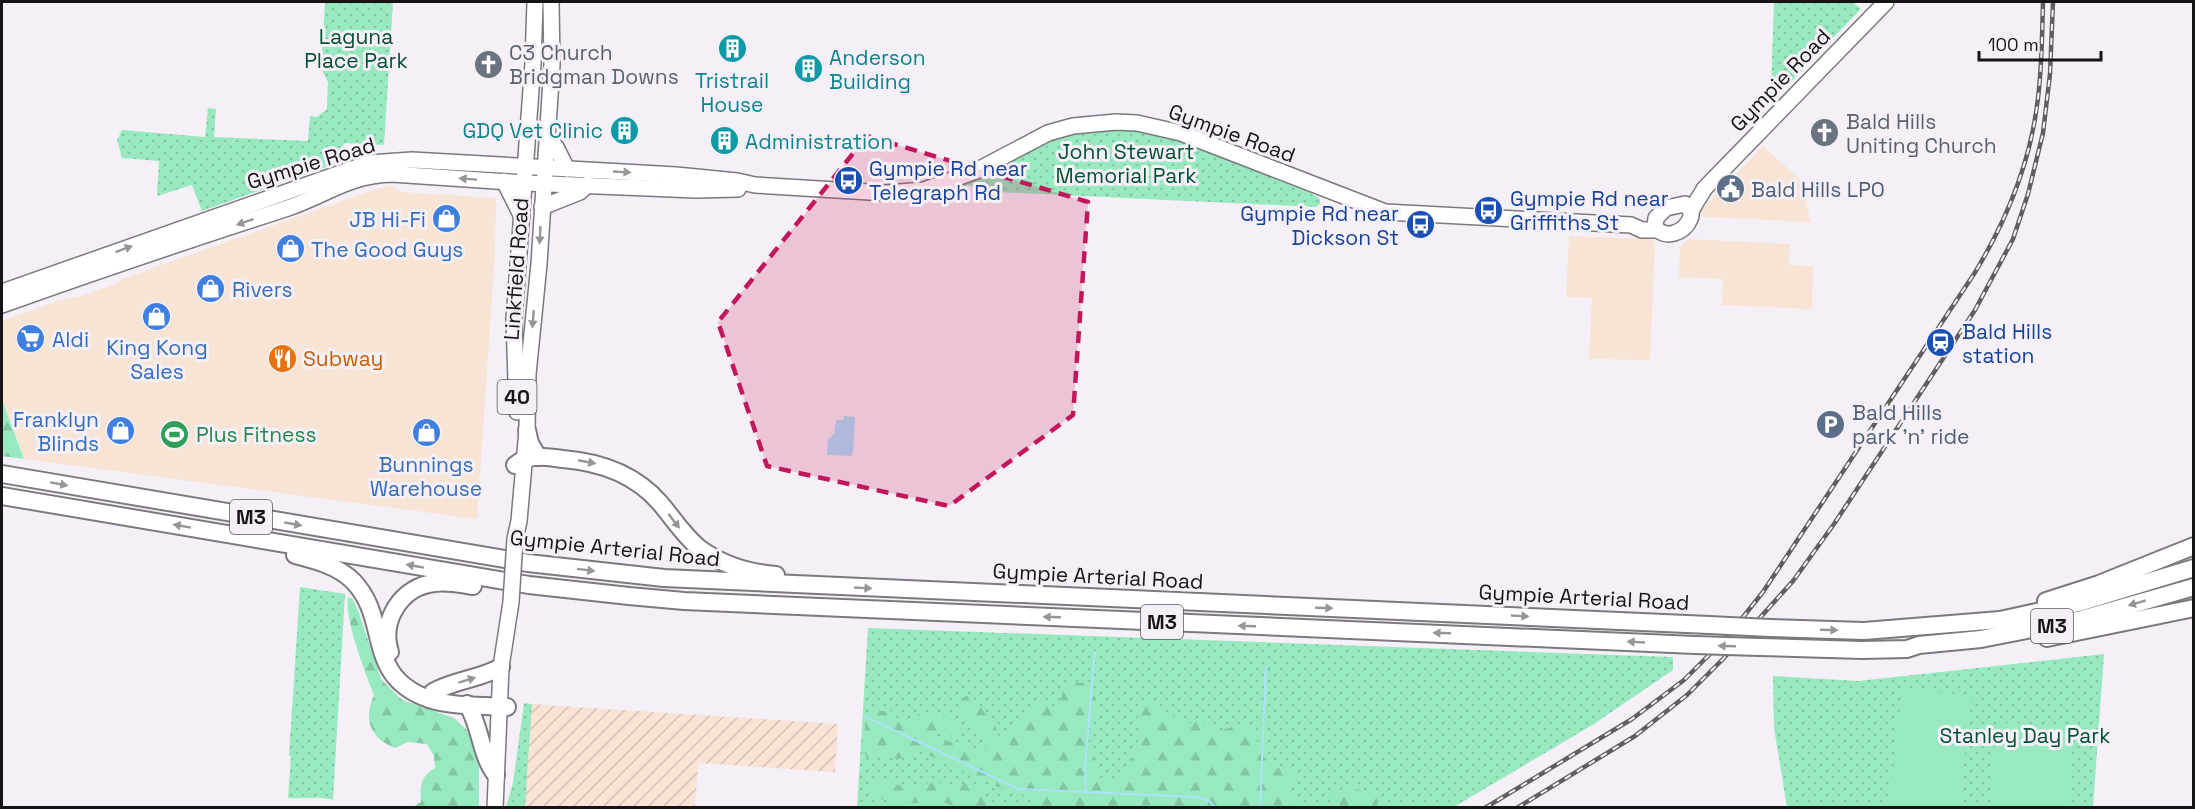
<svg xmlns="http://www.w3.org/2000/svg" width="2195" height="809" viewBox="0 0 2195 809" font-family="'Space Grotesk',sans-serif">
  <style>
    .commercial { fill: #f7e4d4 }
    .industrial { fill: url(#industrial-furrows) }
    .grass { fill: url(#grass-dots) }
    .forest { fill: url(#forest-firs) }
    .pitch { fill: #98e9bf }
    .water { fill: #ace2fc }
    .lines { fill: none; stroke-linecap: round; stroke-linejoin: round }
    .stream { stroke: #ace2fc; stroke-width: 2 }
    .major-casing { stroke: #7c787e; stroke-width: 18 }
    .highway-casing { stroke: #7c787e; stroke-width: 20 }
    .major { stroke: #fff; stroke-width: 15 }
    .highway { stroke: #fff; stroke-width: 16 }
    .rail-casing { stroke: #615e62; stroke-width: 4.5 }
    .rail { stroke: #f5f0f7; stroke-width: 2; stroke-dasharray: 7; stroke-linecap: butt }
    .major-bridge-casing { stroke: #7c787e; stroke-width: 18; stroke-linecap: butt }
    .highway-bridge-casing { stroke: #7c787e; stroke-width: 20; stroke-linecap: butt }
    .major-bridge { stroke: #fff; stroke-width: 15 }
    .highway-bridge { stroke: #fff; stroke-width: 16 }
    .oneway { fill: #969597 }
    .marked { fill: #c2185b; fill-opacity: 0.2; stroke: #c2185b; stroke-width: 4.5; stroke-dasharray: 12 8; stroke-linejoin: round }
    .labels { text-anchor: middle; dominant-baseline: central; stroke-width: 6; stroke-linejoin: round; paint-order: stroke }
    .shield { fill: #f5f0f7; stroke: #59565a; stroke-width: 1.5 }
    .shield-label { font-size: 20px; font-weight: bold; fill: #161417 }
    .park-label { font-size: 21px; fill: #035033; stroke: #f5f0f7 }
    .worship-label { font-size: 21px; fill: #5b616d; stroke: #f5f0f7; text-anchor: start }
    .culture-label { font-size: 21px; fill: #0d838f; stroke: #f5f0f7; text-anchor: start }
    .street-label { font-size: 21px; fill: #161417; stroke: #f5f0f7 }
    .transit-label { font-size: 21px; fill: #164399; stroke: #f5f0f7; text-anchor: start }
    .service-label { font-size: 21px; fill: #4e5e75; stroke: #f5f0f7; text-anchor: start }
    .shop-label { font-size: 21px; fill: #366cbe; stroke: #f5f0f7; text-anchor: start }
    .food-label { font-size: 21px; fill: #c56008; stroke: #f5f0f7; text-anchor: start }
    .leisure-label { font-size: 21px; fill: #27864d; stroke: #f5f0f7; text-anchor: start }
  </style>
  <defs>
    <pattern id="industrial-furrows" width="10" height="10" patternUnits="userSpaceOnUse" patternTransform="scale(1.5)"><rect width="10" height="10" fill="#f8e3d5"/><path d="M-1 1l2-2M0 10L10 0M9 11l2-2" fill="none" stroke="#d4c2b6"/></pattern>
    <pattern id="grass-dots" width="8" height="8" patternUnits="userSpaceOnUse" patternTransform="scale(1.5)"><rect width="8" height="8" fill="#98e9bf"/><path d="M2 2h.1M6 6h.1" fill="none" stroke="#82c7a3" stroke-width="1.8" stroke-linecap="round"/></pattern>
    <pattern id="forest-firs" width="22" height="20" patternUnits="userSpaceOnUse" patternTransform="scale(1.5)"><rect width="22" height="20" fill="#98e9bf"/><path d="M5 1l3.5 6h-7zM16 11l3.5 6h-7z" fill="#82c7a3"/></pattern>
  </defs>
  <rect width="100%" height="100%" fill="#f5f0f7"/>
  <g class="commercial">
    <polygon points="1763,146 1800,180 1811,222 1705,217 1701,214 1701,210"/>
    <polygon points="391,186 402,192 496,198 495,254 477,519 24,459 2,400 2,321 57,301 85,295 120,282 122,279 373,190"/>
    <polygon points="1569,236 1651,239 1655,243 1650,360 1589,359 1592,298 1566,297"/>
    <polygon points="1690,239 1790,244 1789,265 1813,266 1812,309 1722,305 1723,279 1679,277 1680,248 1683,243"/>
  </g>
  <polygon class="industrial" points="532,704 838,724 835,772 698,763 695,807 525,808"/>
  <g class="grass">
    <polygon points="325,2 393,2 384,145 345,143 330,160 329,166 202,211 192,185 157,196 159,161 122,158 117,140 122,130 205,137 208,108 216,109 214,137 308,141 310,116 317,117 327,109 328,82 321,68"/>
    <polygon points="1774,2 1853,2 1861,9 1776,97 1771,92"/>
    <path d="M1129,128L1190,142L1306,190L1320,199V204L1316,207L977,191C971,182 960,185 956,194L945,192L1024,151L1064,133Z"/>
    <path d="M300,587L345,594L333,800C319,796 304,799 288,798L291,756H289Z"/>
    <polygon points="868,628 1673,657 1673,670 1594,724 1454,807 857,808"/>
    <polygon points="2104,654 2093,807 1787,807 1774,728 1773,676 1858,681"/>
    <polygon points="524,703 532,704 525,807 506,807 513,783"/>
  </g>
  <g class="forest">
    <polygon points="2,400 24,459 2,456"/>
    <path d="M348,598H352L358,610L381,679L402,700L454,718L467,730L479,761V807H413L421,802C420,787 420,776 435,768L434,756L427,744L408,742L395,748C370,738 363,720 374,695C366,675 344,618 348,598Z"/>
    <path d="M1066,682L1084,683L1094,692L1098,712L1087,722L1085,735L1094,750V766L1102,780H1115L1134,756L1140,738L1138,702L1152,700L1182,724L1195,722L1211,723L1212,732L1233,727H1249L1256,736L1259,753L1276,767L1297,769L1298,779L1291,783L1284,792L1297,797L1305,807H1035L1027,795L1014,794L919,751L897,760C886,752 879,754 867,758L864,752L865,722L875,711H892L895,717C908,722 912,720 922,712H941L950,719L959,721L961,732L954,737L946,733L934,734L936,740L961,743L969,751L987,749L985,738C972,728 975,720 961,712L958,702L967,695C984,702 979,713 994,720L998,736L1012,729L1025,712L1040,700L1055,707L1061,698Z"/>
    <polygon points="879,778 904,787 936,782 957,788 968,782 984,786 984,797 987,807 956,807 943,802 899,804 872,796 870,784"/>
    <polygon points="1346,786 1376,795 1378,807 1341,807 1334,795"/>
  </g>
  <g class="pitch">
    <polygon points="1902,690 1972,695 1959,807 1889,807"/>
    <polygon points="1997,722 2073,727 2067,807 1991,807"/>
  </g>
  <polygon class="water" points="844,416 855,417 853,452 851,456 827,455 828,439 834,434 836,420 843,420"/>
  <g class="lines">
    <g class="stream">
      <polyline points="866,717 1019,789 1196,797 1209,801 1216,808"/>
      <polyline points="1086,791 1085,767 1095,652"/>
      <polyline points="1260,808 1266,666"/>
    </g>
    <defs>
      <g id="major">
        <polyline points="546,137 556,147 567,169"/>
        <polyline points="504,181 522,217"/>
        <polyline points="542,207 580,192 588,184"/>
        <path d="M1691,211L1685,204L1666,208L1656,218L1655,227C1665,240 1684,233 1690,219C1693,212 1689,217 1692,210C1695,202 1701,196 1704,189L1886,2"/>
        <polyline points="2,292 369,163 412,160 676,175 737,181 755,185 886,193 924,190 976,171 1048,133 1073,126 1116,122 1137,123 1181,133 1385,212 1631,225 1642,230 1657,230"/>
        <path d="M2,305C97,271 192,239 288,208C326,195 349,175 392,174L525,183L696,190L738,189"/>
        <polyline points="517,412 514,319 533,63 535,2"/>
        <polyline points="515,539 519,521 527,430 528,374 539,264 552,65 551,2"/>
        <polyline points="495,808 501,667 511,602"/>
      </g>
      <g id="highway">
        <polyline points="527,430 530,443 538,457"/>
        <path d="M515,465C529,453 546,457 563,459C600,462 635,474 660,503C673,518 683,535 699,548C721,564 749,573 776,575"/>
        <polyline points="2,474 528,563 664,578 1709,625"/>
        <polyline points="2,496 529,585 629,596 684,601 867,609 1695,645"/>
        <path d="M295,555C315,560 338,566 353,581C391,620 363,676 429,699C453,707 482,705 507,707"/>
        <polyline points="2046,601 2099,584 2194,546"/>
        <polyline points="1770,628 1864,631 2000,620 2078,603 2194,568"/>
        <polyline points="2047,638 2194,608"/>
        <polyline points="1759,647 1862,650 1907,649 1919,645 1981,639 2082,619 2194,587"/>
        <path d="M390,652C380,621 401,586 435,583C447,581 460,584 473,586"/>
        <path d="M433,692C454,680 480,679 501,667"/>
        <path d="M467,704C481,726 480,755 496,775"/>
      </g>
    </defs>
    <use href="#major" class="major-casing"/>
    <use href="#highway" class="highway-casing"/>
    <use href="#major" class="major"/>
    <use href="#highway" class="highway"/>
    <defs>
      <g id="rail">
        <path d="M1485,808L1632,719L1684,680L1728,636L1763,592L1974,274C2007,220 2031,161 2038,98C2042,66 2042,34 2043,2"/>
        <polyline points="1517,808 1635,736 1687,695 1723,659 1793,581 1834,524 1975,310 2013,239 2028,194 2043,133 2050,74 2053,2"/>
      </g>
    </defs>
    <use href="#rail" class="rail-casing"/>
    <use href="#rail" class="rail"/>
    <defs>
      <polyline id="major-bridge" points="511,602 515,539"/>
      <g id="highway-bridge">
        <polyline points="1709,625 1770,628"/>
        <polyline points="1695,645 1759,647"/>
      </g>
    </defs>
    <use href="#major-bridge" class="major-bridge-casing"/>
    <use href="#highway-bridge" class="highway-bridge-casing"/>
    <use href="#major-bridge" class="major-bridge"/>
    <use href="#highway-bridge" class="highway-bridge"/>
  </g>
  <defs><path id="oneway-solid" d="M-6-.8H1V-3.2L6.5 0L1 3.2V.8H-6Z" transform="scale(1.5)"/></defs>
  <g class="oneway">
    <use href="#oneway-solid" transform="translate(622 172) rotate(3)"/>
    <use href="#oneway-solid" transform="translate(468 179) rotate(-176)"/>
    <use href="#oneway-solid" transform="translate(245 222) rotate(161)"/>
    <use href="#oneway-solid" transform="translate(540 235) rotate(93)"/>
    <use href="#oneway-solid" transform="translate(124 249) rotate(-20)"/>
    <use href="#oneway-solid" transform="translate(533 319) rotate(95)"/>
    <use href="#oneway-solid" transform="translate(587 462) rotate(11)"/>
    <use href="#oneway-solid" transform="translate(59 484) rotate(10)"/>
    <use href="#oneway-solid" transform="translate(674 521) rotate(52)"/>
    <use href="#oneway-solid" transform="translate(293 524) rotate(10)"/>
    <use href="#oneway-solid" transform="translate(182 526) rotate(-170)"/>
    <use href="#oneway-solid" transform="translate(415 566) rotate(-170)"/>
    <use href="#oneway-solid" transform="translate(586 570) rotate(7)"/>
    <use href="#oneway-solid" transform="translate(863 588) rotate(3)"/>
    <use href="#oneway-solid" transform="translate(2137 603) rotate(164)"/>
    <use href="#oneway-solid" transform="translate(1324 608) rotate(2)"/>
    <use href="#oneway-solid" transform="translate(1520 616) rotate(3)"/>
    <use href="#oneway-solid" transform="translate(1052 617) rotate(-178)"/>
    <use href="#oneway-solid" transform="translate(1247 626) rotate(-178)"/>
    <use href="#oneway-solid" transform="translate(1829 630) rotate(2)"/>
    <use href="#oneway-solid" transform="translate(1442 633) rotate(-178)"/>
    <use href="#oneway-solid" transform="translate(1636 642) rotate(-177)"/>
    <use href="#oneway-solid" transform="translate(1727 646) rotate(-178)"/>
    <use href="#oneway-solid" transform="translate(467 680) rotate(-17)"/>
  </g>
  <path class="marked" d="M867,136L1088,202L1073,415L949,506L767,466L718,322Z"/>
  <defs>
    <symbol id="building-disc" viewBox="-11 -11 22 22"><circle r="9.5" fill="#0f9aa8" stroke="#f5f0f7"/><path d="M-4-6H4V6H1V3H-1V6H-4ZM-2.5-4.3h1.7v1.8h-1.7ZM.8-4.3h1.7v1.8H.8ZM-2.5-1h1.7V.8h-1.7ZM.8-1h1.7V.8H.8Z" fill="#fff"/></symbol>
    <symbol id="church-disc" viewBox="-11 -11 22 22"><circle r="9.5" fill="#6b7280" stroke="#f5f0f7"/><path d="M-1.2-6h2.4v3.5h3.3v2.4h-3.3V6h-2.4V-.1h-3.3v-2.4h3.3Z" fill="#fff"/></symbol>
    <symbol id="bus-disc" viewBox="-11 -11 22 22"><circle r="9.5" fill="#1a4fb4" stroke="#f5f0f7"/><path d="M-5-6H5V4H4V6H2V4H-2V6H-4V4H-5ZM-3.5-4V0h7V-4ZM-3.5 1.2v1.5H-2V1.2ZM2 1.2v1.5H3.5V1.2Z" fill="#fff"/></symbol>
    <symbol id="civic-disc" viewBox="-11 -11 22 22"><circle r="9.5" fill="#5c6f8a" stroke="#f5f0f7"/><path d="M-.6-6.5H3V-4.5H.6V-3L4-1V1h2V6H-6V1h2V-1L-.6-3ZM-1.2 2.5V6h2.4V2.5Z" fill="#fff"/></symbol>
    <symbol id="shop-disc" viewBox="-11 -11 22 22"><circle r="9.5" fill="#3f7fe0" stroke="#f5f0f7"/><path d="M-5-2.5h2.3a2.7 3.5 0 0 1 5.4 0H5L5.5 6h-11ZM-1.5-2.5h3a1.5 2.3 0 0 0-3 0Z" fill="#fff"/></symbol>
    <symbol id="supermarket-disc" viewBox="-11 -11 22 22"><circle r="9.5" fill="#3f7fe0" stroke="#f5f0f7"/><path d="M-6-5.5h2.5l.6 2H6L4.5 2H-2.5L-4.4-4H-6ZM-1.5 3.2a1.3 1.3 0 1 0 .1 0ZM3 3.2a1.3 1.3 0 1 0 .1 0Z" fill="#fff"/></symbol>
    <symbol id="station-disc" viewBox="-11 -11 22 22"><circle r="9.5" fill="#1a4fb4" stroke="#f5f0f7"/><path d="M-3-6H3Q5-6 5-4V2Q5 4 3 4L4.5 6H3L1.5 4h-3L-3 6H-4.5L-3 4Q-5 4-5 2V-4Q-5-6-3-6ZM-3.5-4v3h7v-3ZM-3.5 1v1.5H-2V1ZM2 1v1.5H3.5V1Z" fill="#fff"/></symbol>
    <symbol id="restaurant-disc" viewBox="-11 -11 22 22"><circle r="9.5" fill="#e8710a" stroke="#f5f0f7"/><path d="M-5-6h1v4h1v-4h1v4h1v-4h1v5L-1.5 .5V6h-2V.5L-5-1ZM5-6V6H3V1.5H1.5Q1.5-4 5-6Z" fill="#fff"/></symbol>
    <symbol id="parking-disc" viewBox="-11 -11 22 22"><circle r="9.5" fill="#5c6f8a" stroke="#f5f0f7"/><path d="M-3.5-5.5H1a3.5 3.5 0 0 1 0 7H-1V5.5H-3.5ZM-1-3.4V-.6H.8a1.4 1.4 0 0 0 0-2.8Z" fill="#fff"/></symbol>
    <symbol id="stadium-disc" viewBox="-11 -11 22 22"><circle r="9.5" fill="#2e9e5b" stroke="#f5f0f7"/><path d="M0-5a6.5 5 0 1 0 0 10a6.5 5 0 1 0 0-10ZM-3.5-1.8h7v3.6h-7Z" fill="#fff"/></symbol>
  </defs>
  <g fill-rule="evenodd">
    <use href="#building-disc" x="716" y="32" width="33" height="33"/>
    <use href="#church-disc" x="472" y="48" width="33" height="33"/>
    <use href="#building-disc" x="792" y="52" width="33" height="33"/>
    <use href="#building-disc" x="608" y="114" width="33" height="33"/>
    <use href="#church-disc" x="1808" y="116" width="33" height="33"/>
    <use href="#building-disc" x="708" y="124" width="33" height="33"/>
    <use href="#bus-disc" x="832" y="164" width="33" height="33"/>
    <use href="#civic-disc" x="1714" y="172" width="33" height="33"/>
    <use href="#bus-disc" x="1472" y="194" width="33" height="33"/>
    <use href="#shop-disc" x="430" y="202" width="33" height="33"/>
    <use href="#bus-disc" x="1404" y="208" width="33" height="33"/>
    <use href="#shop-disc" x="274" y="232" width="33" height="33"/>
    <use href="#shop-disc" x="194" y="272" width="33" height="33"/>
    <use href="#shop-disc" x="140" y="300" width="33" height="33"/>
    <use href="#supermarket-disc" x="14" y="322" width="33" height="33"/>
    <use href="#station-disc" x="1924" y="326" width="33" height="33"/>
    <use href="#restaurant-disc" x="266" y="342" width="33" height="33"/>
    <use href="#parking-disc" x="1814" y="408" width="33" height="33"/>
    <use href="#shop-disc" x="104" y="414" width="33" height="33"/>
    <use href="#shop-disc" x="410" y="416" width="33" height="33"/>
    <use href="#stadium-disc" x="158" y="418" width="33" height="33"/>
  </g>
  <g class="labels">
    <g class="shield">
      <rect x="497.5" y="380" width="39" height="34" rx="4.5"/>
      <rect x="230" y="500" width="42" height="34" rx="4.5"/>
      <rect x="1141" y="605" width="42" height="34" rx="4.5"/>
      <rect x="2031" y="609" width="42" height="34" rx="4.5"/>
    </g>
    <g class="shield-label">
      <text x="517" y="397">40</text>
      <text x="251" y="517">M3</text>
      <text x="1162" y="622">M3</text>
      <text x="2052" y="626">M3</text>
    </g>
    <g class="park-label">
      <text x="356" y="36">Laguna<tspan x="356" dy="24">Place Park</tspan></text>
      <text x="1126" y="151">John Stewart<tspan x="1126" dy="24">Memorial Park</tspan></text>
      <text x="2025" y="735">Stanley Day Park</text>
    </g>
    <g class="worship-label">
      <text x="509" y="52">C3 Church<tspan x="509" dy="24">Bridgman Downs</tspan></text>
      <text x="1846" y="121">Bald Hills<tspan x="1846" dy="24">Uniting Church</tspan></text>
    </g>
    <g class="culture-label">
      <text x="829" y="57">Anderson<tspan x="829" dy="24">Building</tspan></text>
      <text x="732" y="80" text-anchor="middle">Tristrail<tspan x="732" dy="24">House</tspan></text>
      <text x="603" y="130" text-anchor="end">GDQ Vet Clinic</text>
      <text x="745" y="141">Administration</text>
    </g>
    <g class="street-label">
      <text transform="translate(1780 80) rotate(-46)">Gympie Road</text>
      <text transform="translate(1232 133) rotate(20)">Gympie Road</text>
      <text transform="translate(311 163) rotate(-17)">Gympie Road</text>
      <text transform="translate(516 269) rotate(-86)">Linkfield Road</text>
      <text transform="translate(615 548) rotate(6)">Gympie Arterial Road</text>
      <text transform="translate(1098 576) rotate(3)">Gympie Arterial Road</text>
      <text transform="translate(1584 597) rotate(3)">Gympie Arterial Road</text>
    </g>
    <g class="transit-label">
      <text x="869" y="168">Gympie Rd near<tspan x="869" dy="24">Telegraph Rd</tspan></text>
      <text x="1510" y="198">Gympie Rd near<tspan x="1510" dy="24">Griffiths St</tspan></text>
      <text x="1399" y="213" text-anchor="end">Gympie Rd near<tspan x="1399" dy="24">Dickson St</tspan></text>
      <text x="1962" y="331">Bald Hills<tspan x="1962" dy="24">station</tspan></text>
    </g>
    <g class="service-label">
      <text x="1751" y="189">Bald Hills LPO</text>
      <text x="1852" y="412">Bald Hills<tspan x="1852" dy="24">park 'n' ride</tspan></text>
    </g>
    <g class="shop-label">
      <text x="426" y="219" text-anchor="end">JB Hi-Fi</text>
      <text x="311" y="249">The Good Guys</text>
      <text x="232" y="289">Rivers</text>
      <text x="52" y="339">Aldi</text>
      <text x="157" y="347" text-anchor="middle">King Kong<tspan x="157" dy="24">Sales</tspan></text>
      <text x="99" y="419" text-anchor="end">Franklyn<tspan x="99" dy="24">Blinds</tspan></text>
      <text x="426" y="464" text-anchor="middle">Bunnings<tspan x="426" dy="24">Warehouse</tspan></text>
    </g>
    <g class="food-label">
      <text x="303" y="358">Subway</text>
    </g>
    <g class="leisure-label">
      <text x="196" y="434">Plus Fitness</text>
    </g>
  </g>
  <rect width="2195" height="809" fill="none" stroke="#161417" stroke-width="6"/>
  <path d="M1979 51v9h122v-9" fill="none" stroke="#161417" stroke-width="3"/>
  <text x="1988" y="51" font-size="18" fill="#161417" stroke="#f5f0f7" stroke-width="4.5" paint-order="stroke">100 m</text>
</svg>
